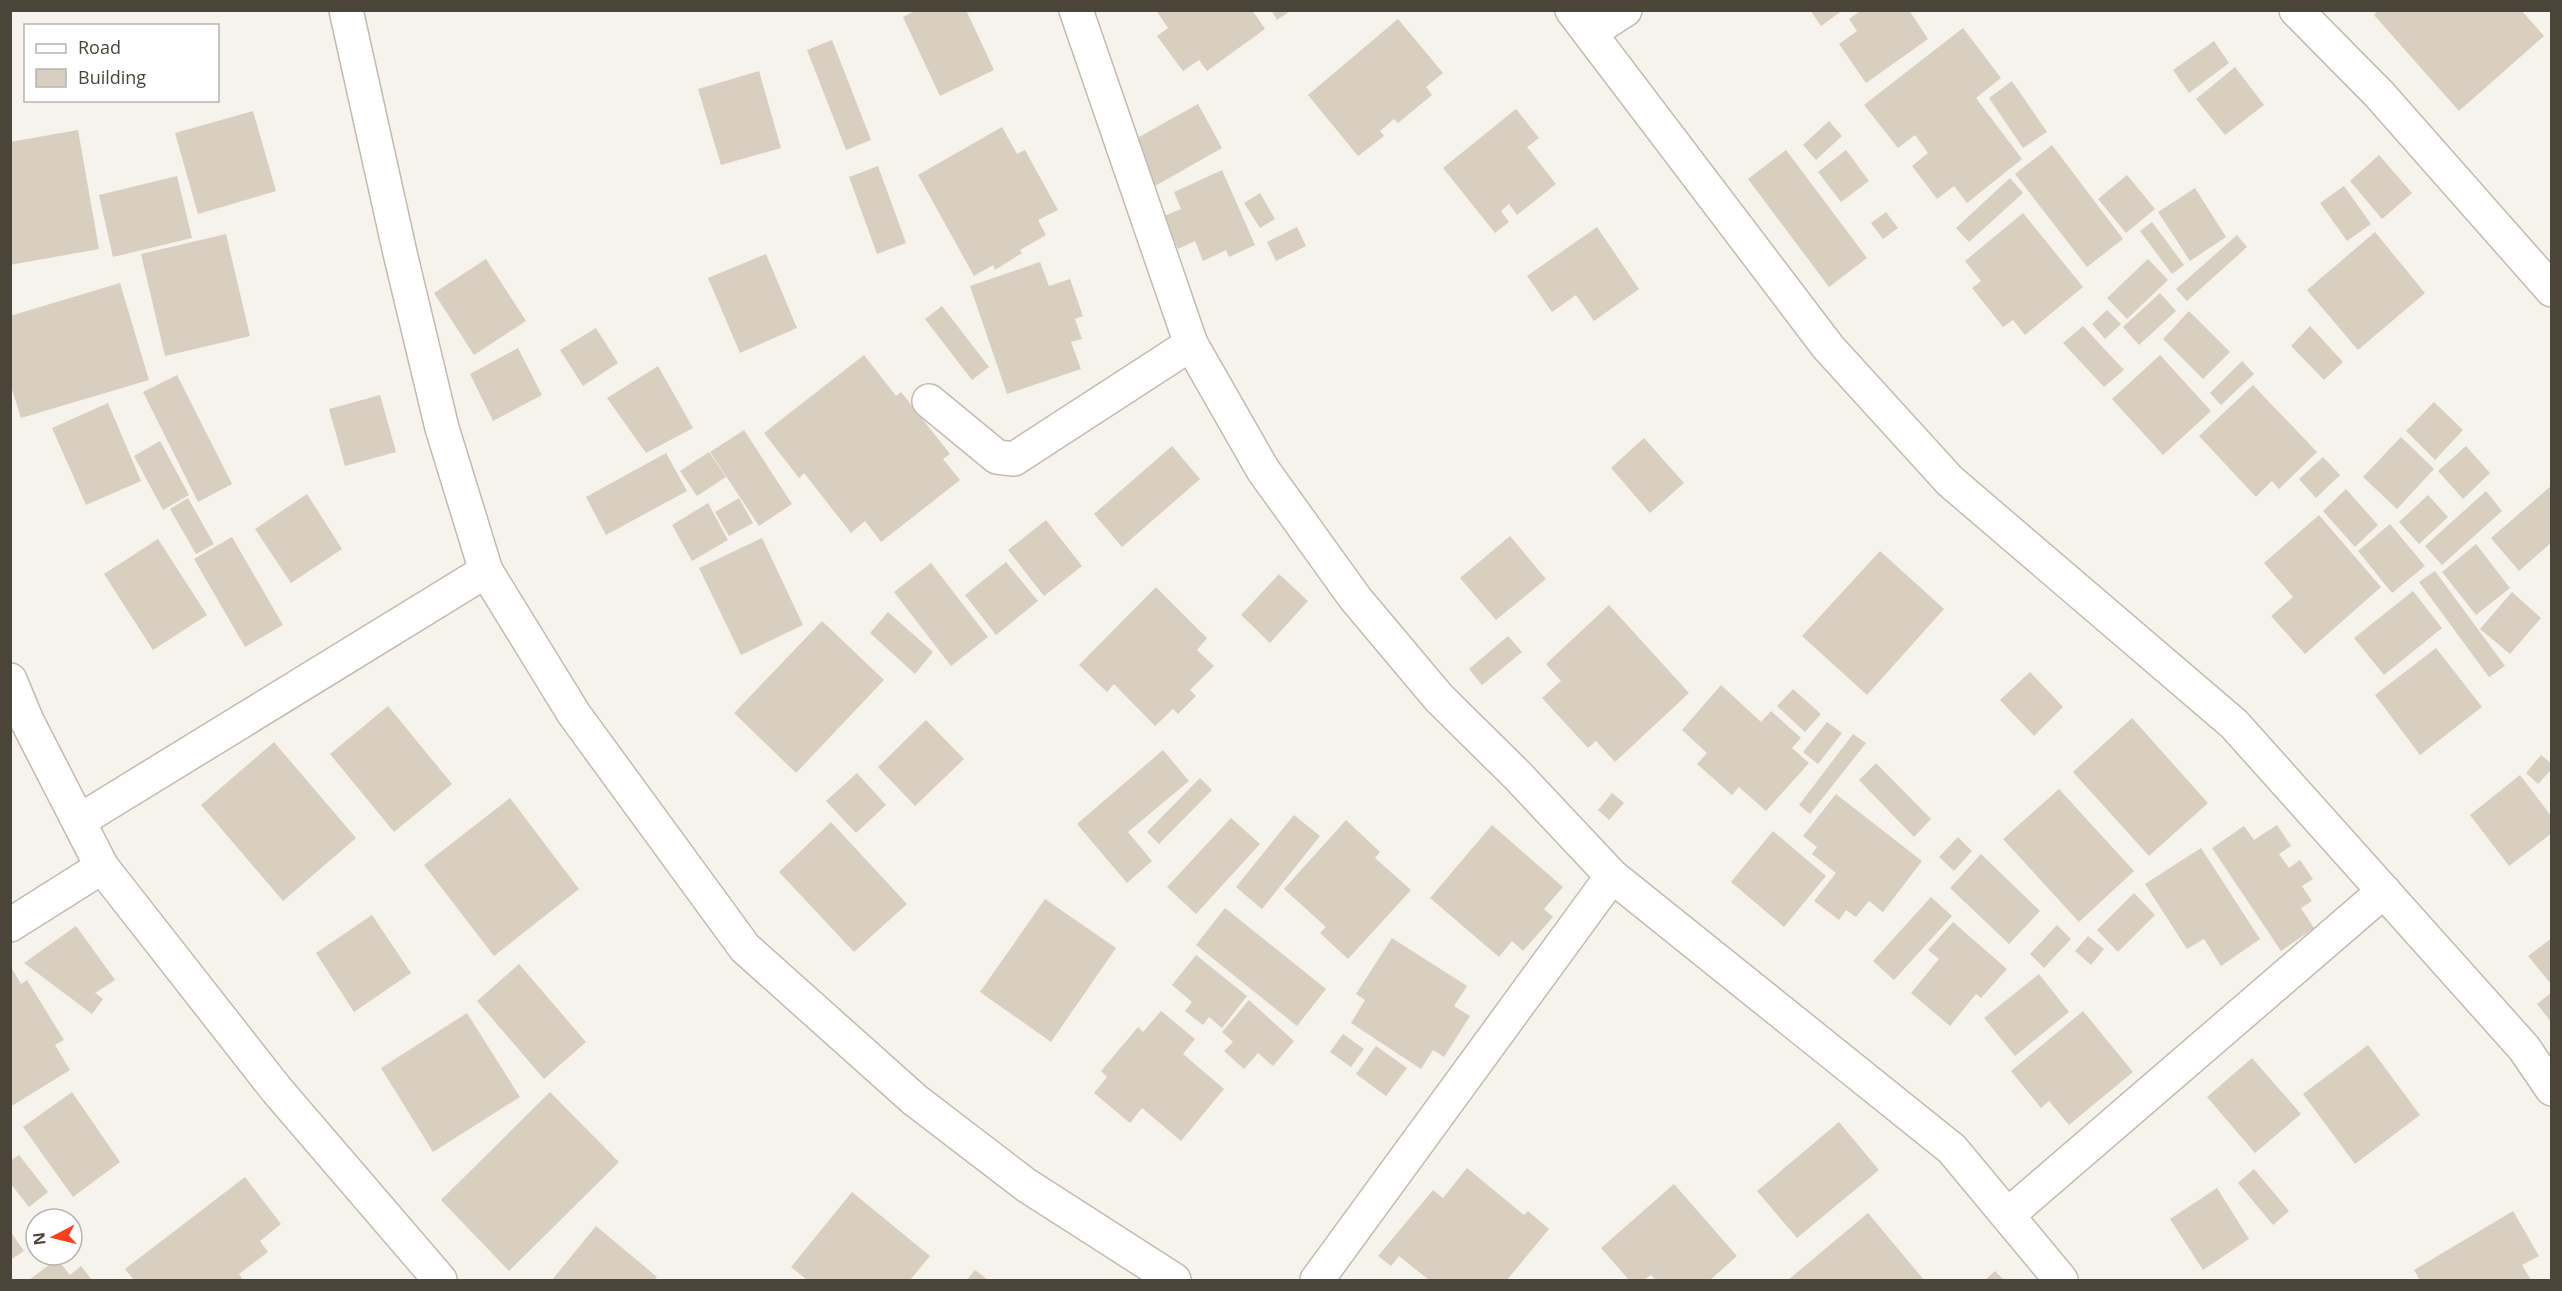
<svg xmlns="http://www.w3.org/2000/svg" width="2562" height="1291" viewBox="0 0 2562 1291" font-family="'Open Sans',sans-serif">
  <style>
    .building { fill: #d8cfc1 }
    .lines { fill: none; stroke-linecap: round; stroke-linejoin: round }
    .street-casing { stroke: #c2bbae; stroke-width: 36 }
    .street { stroke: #fff; stroke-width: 33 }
  </style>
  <rect width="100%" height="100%" fill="#f6f3ec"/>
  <g class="building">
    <polygon points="917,10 966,10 994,70 940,96 903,17"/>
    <polygon points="1156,10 1252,10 1265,29 1207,71 1199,60 1183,71 1157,36 1168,28"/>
    <polygon points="1271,10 1292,10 1277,20"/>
    <polygon points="1810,10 1843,10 1821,26"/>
    <polygon points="1862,10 1909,10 1928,39 1866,83 1839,44 1857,31 1849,19"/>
    <polygon points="2378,10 2521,10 2544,36 2459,111 2374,15"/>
    <polygon points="1398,19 1443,73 1426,87 1432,95 1398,123 1394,119 1380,131 1384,136 1358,156 1308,95"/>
    <polygon points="1963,28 2001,78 1976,98 2022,159 1967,203 1954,186 1937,199 1912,166 1928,153 1915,135 1898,148 1864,105"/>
    <polygon points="832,40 871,140 846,150 807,50"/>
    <polygon points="2214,41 2229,63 2189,93 2173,70"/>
    <polygon points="2235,67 2264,105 2225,135 2196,99"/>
    <polygon points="759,71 781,148 721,165 698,89"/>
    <polygon points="2012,81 2047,132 2023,148 1989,98"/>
    <polygon points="1198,104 1222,148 1155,186 1130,142"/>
    <polygon points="1516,109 1539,138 1527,147 1556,184 1517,215 1509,204 1501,211 1509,222 1495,233 1443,168"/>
    <polygon points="253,111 276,191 198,214 175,133"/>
    <polygon points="1829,121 1842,136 1816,160 1803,145"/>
    <polygon points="1002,127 1017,154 1025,150 1058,210 1038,220 1046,235 1020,250 1022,253 995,270 993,265 974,276 918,175"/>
    <polygon points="78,130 99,249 10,265 10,142"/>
    <polygon points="2052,145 2123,239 2087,267 2015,174"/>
    <polygon points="1786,150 1867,258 1829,287 1748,179"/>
    <polygon points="1846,150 1869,181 1841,202 1818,172"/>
    <polygon points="2379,155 2412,193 2382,219 2350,181"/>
    <polygon points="878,166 906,243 877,254 849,177"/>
    <polygon points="1222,170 1255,245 1229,257 1226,250 1203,261 1195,241 1178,249 1164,216 1181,209 1174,192"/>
    <polygon points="2127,175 2155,209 2126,233 2098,199"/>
    <polygon points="177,176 192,238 113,257 99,195"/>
    <polygon points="2010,178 2023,193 1969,242 1956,228"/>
    <polygon points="2344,186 2371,224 2347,241 2320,203"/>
    <polygon points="2195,188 2226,237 2190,261 2158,212"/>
    <polygon points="1260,193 1275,219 1260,228 1244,203"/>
    <polygon points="1886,212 1898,228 1883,239 1871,223"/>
    <polygon points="2023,213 2083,287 2025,335 2013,320 2003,327 1972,288 1981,281 1965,261"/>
    <polygon points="2152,222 2184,265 2172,274 2140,231"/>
    <polygon points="1297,227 1306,246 1276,261 1267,242"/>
    <polygon points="1597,227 1639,289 1594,321 1576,295 1552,312 1527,276"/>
    <polygon points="2375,232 2425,293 2358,350 2307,290"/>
    <polygon points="226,234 250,336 165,356 141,254"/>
    <polygon points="2237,235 2247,247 2187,301 2176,289"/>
    <polygon points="766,254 797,328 740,353 708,278"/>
    <polygon points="486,259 526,321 474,355 434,293"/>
    <polygon points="2148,259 2168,280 2127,319 2107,298"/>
    <polygon points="1040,262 1049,286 1070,279 1083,316 1075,319 1082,339 1071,342 1081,369 1007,394 970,286"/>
    <polygon points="120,283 149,380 21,418 10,383 10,316"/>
    <polygon points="2160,293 2176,311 2139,345 2123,327"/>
    <polygon points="942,306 989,367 972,380 925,319"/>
    <polygon points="2107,310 2121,324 2105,339 2092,324"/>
    <polygon points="2189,311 2230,352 2203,379 2163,339"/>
    <polygon points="2083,326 2124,370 2104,387 2063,343"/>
    <polygon points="2310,326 2343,362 2324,380 2291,346"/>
    <polygon points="596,328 618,363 583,386 560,350"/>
    <polygon points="518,348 542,395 493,421 470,374"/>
    <polygon points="864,355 896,396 901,392 950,454 943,459 960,480 881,542 865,521 851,533 804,473 799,478 764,433"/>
    <polygon points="2160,355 2211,411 2163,455 2112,399"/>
    <polygon points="2242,361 2254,374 2221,405 2210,393"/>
    <polygon points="658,366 693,428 646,453 607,398"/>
    <polygon points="177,375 232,484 198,502 143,392"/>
    <polygon points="2253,385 2317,452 2279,489 2272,481 2256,497 2199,436"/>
    <polygon points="380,395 396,452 345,466 329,409"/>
    <polygon points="2434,402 2463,430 2435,460 2406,431"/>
    <polygon points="108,403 141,481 86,505 52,428"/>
    <polygon points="744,430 792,504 759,526 710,452"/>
    <polygon points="2401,437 2434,469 2397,509 2363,477"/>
    <polygon points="1644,438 1684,483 1650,513 1611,468"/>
    <polygon points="160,441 189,495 163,510 134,456"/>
    <polygon points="1172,446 1200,479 1122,547 1094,514"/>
    <polygon points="2466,446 2490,473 2463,499 2438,471"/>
    <polygon points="709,452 726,477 697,496 680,471"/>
    <polygon points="666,453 687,491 606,535 586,497"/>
    <polygon points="2323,457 2340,475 2316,498 2299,479"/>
    <polygon points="2552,485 2552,542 2519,571 2491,538"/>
    <polygon points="2346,489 2378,525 2355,547 2323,511"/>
    <polygon points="2486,491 2502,511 2442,565 2425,546"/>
    <polygon points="307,494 342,549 291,583 255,529"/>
    <polygon points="2428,495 2448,517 2419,544 2399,522"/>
    <polygon points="188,498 214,544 196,554 170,509"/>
    <polygon points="739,498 753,523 729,536 715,512"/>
    <polygon points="708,503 728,540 692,561 672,525"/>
    <polygon points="2319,515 2381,587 2305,654 2271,616 2293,597 2264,563"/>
    <polygon points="1046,520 1082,566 1044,596 1008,550"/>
    <polygon points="2390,524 2425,566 2392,593 2358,551"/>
    <polygon points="1510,536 1546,579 1496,620 1460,578"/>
    <polygon points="232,537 283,625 245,647 194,559"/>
    <polygon points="762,538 803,625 741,655 699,568"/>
    <polygon points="158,539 207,615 153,650 104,574"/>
    <polygon points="2476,544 2510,588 2476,615 2442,572"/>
    <polygon points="1880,551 1944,609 1867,695 1802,636"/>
    <polygon points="1006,562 1038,601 996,635 965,595"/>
    <polygon points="931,563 988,637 951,666 894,592"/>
    <polygon points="2435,571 2505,666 2489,677 2419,582"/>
    <polygon points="1279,574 1308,601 1270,643 1241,615"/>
    <polygon points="1156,587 1207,638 1197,650 1214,666 1190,690 1196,696 1178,714 1173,709 1155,726 1114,684 1107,692 1079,665"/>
    <polygon points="2413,591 2442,628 2384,675 2354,638"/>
    <polygon points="2512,592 2541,618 2510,654 2480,629"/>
    <polygon points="1609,605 1689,693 1615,762 1596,741 1588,748 1542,698 1561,681 1546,664"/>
    <polygon points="888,612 933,652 915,674 870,633"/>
    <polygon points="822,621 884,680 796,773 734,713"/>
    <polygon points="1508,636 1522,652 1482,685 1469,669"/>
    <polygon points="2436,648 2482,707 2420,755 2375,695"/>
    <polygon points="2030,672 2063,707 2034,736 2000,700"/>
    <polygon points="1721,685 1761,722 1771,711 1801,738 1792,748 1809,763 1766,811 1739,787 1732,795 1697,764 1707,753 1682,730"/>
    <polygon points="1793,689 1821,714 1805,732 1777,706"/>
    <polygon points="388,706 452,784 394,832 330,754"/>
    <polygon points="2132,718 2208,803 2149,856 2073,772"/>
    <polygon points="926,720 964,759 915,806 878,767"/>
    <polygon points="1827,722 1842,733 1818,764 1803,752"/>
    <polygon points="1853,734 1866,743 1810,814 1799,805"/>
    <polygon points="274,742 356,838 283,901 201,805"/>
    <polygon points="1163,750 1189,781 1128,832 1152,861 1127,883 1077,824"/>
    <polygon points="2541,755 2552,764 2552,769 2538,784 2526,773"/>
    <polygon points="1876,763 1931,819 1914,837 1859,780"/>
    <polygon points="857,773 886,805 856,833 826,801"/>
    <polygon points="2520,775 2552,817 2552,833 2509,866 2470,815"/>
    <polygon points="1200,778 1212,790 1159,844 1147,832"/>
    <polygon points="2059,789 2134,871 2079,922 2003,839"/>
    <polygon points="1612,793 1624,803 1609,820 1598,810"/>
    <polygon points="1836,794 1922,861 1883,912 1869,901 1856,917 1846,910 1839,920 1814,901 1836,873 1812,854 1817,847 1803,836"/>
    <polygon points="510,798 579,889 494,956 424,865"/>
    <polygon points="1294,815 1320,836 1262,909 1236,887"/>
    <polygon points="1231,818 1260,844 1196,914 1167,887"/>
    <polygon points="1346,820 1380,852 1375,858 1411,890 1348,959 1320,933 1326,927 1284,889"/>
    <polygon points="831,822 907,904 854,952 779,872"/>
    <polygon points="1492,825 1563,887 1544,909 1553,917 1523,951 1512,941 1499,957 1430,898"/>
    <polygon points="2277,825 2291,846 2279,854 2289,868 2300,860 2313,879 2302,886 2312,901 2301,908 2314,928 2281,951 2212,848 2244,826 2254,840"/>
    <polygon points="1773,831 1826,876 1784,927 1731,882"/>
    <polygon points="1958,837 1972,851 1954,871 1939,857"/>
    <polygon points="2201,848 2260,939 2221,966 2204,939 2187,949 2145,884"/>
    <polygon points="1981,854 2040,911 2009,944 1950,888"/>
    <polygon points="2134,893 2155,915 2118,952 2097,930"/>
    <polygon points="1931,897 1952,916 1894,980 1873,961"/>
    <polygon points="1045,899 1116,948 1051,1042 980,992"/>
    <polygon points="1225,908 1326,989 1297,1026 1196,945"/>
    <polygon points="372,915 411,973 354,1012 316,953"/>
    <polygon points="1953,922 2007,969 1981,998 1976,994 1950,1026 1911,993 1939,959 1928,950"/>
    <polygon points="2057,925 2071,939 2044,968 2030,954"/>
    <polygon points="76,926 115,980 95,993 103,999 92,1014 24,963"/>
    <polygon points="2088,936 2104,949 2091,965 2075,951"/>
    <polygon points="1392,938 1467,986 1454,1006 1470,1016 1444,1057 1433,1050 1421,1069 1351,1023 1365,1000 1356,994"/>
    <polygon points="2552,938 2552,985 2528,956"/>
    <polygon points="1196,955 1247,996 1222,1028 1209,1017 1203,1025 1185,1011 1192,1002 1172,985"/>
    <polygon points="519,964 586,1042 544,1079 477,1001"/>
    <polygon points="12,969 21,984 27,980 64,1040 55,1045 70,1070 10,1107 10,971"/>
    <polygon points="2039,974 2069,1012 2015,1056 1984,1018"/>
    <polygon points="2552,992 2552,1023 2537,1004"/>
    <polygon points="1249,1000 1294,1041 1273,1066 1258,1053 1244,1069 1224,1051 1233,1042 1222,1032"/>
    <polygon points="1161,1011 1195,1039 1183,1054 1224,1089 1181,1141 1142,1108 1130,1123 1094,1093 1107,1077 1101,1071 1138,1027 1143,1032"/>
    <polygon points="2083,1011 2133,1072 2069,1125 2049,1101 2041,1108 2011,1071"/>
    <polygon points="467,1013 520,1097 433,1152 381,1068"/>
    <polygon points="1343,1034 1364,1049 1351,1067 1330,1052"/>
    <polygon points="2368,1045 2420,1115 2355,1164 2303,1094"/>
    <polygon points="1376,1046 1407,1068 1386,1096 1356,1074"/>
    <polygon points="2252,1058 2301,1114 2255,1153 2207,1097"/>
    <polygon points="72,1092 120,1162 73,1197 23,1127"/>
    <polygon points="550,1092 619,1162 509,1271 441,1200"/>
    <polygon points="1839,1122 1879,1170 1797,1238 1757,1191"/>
    <polygon points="19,1155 48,1192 29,1207 10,1183 10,1161"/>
    <polygon points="1467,1168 1524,1215 1528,1211 1549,1229 1507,1280 1429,1280 1399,1256 1391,1266 1378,1256 1433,1190 1443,1198"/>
    <polygon points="2254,1169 2289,1211 2273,1225 2238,1183"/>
    <polygon points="245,1177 281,1224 260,1241 268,1252 239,1274 243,1280 134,1280 125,1269"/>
    <polygon points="1674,1184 1737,1256 1710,1280 1656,1280 1651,1275 1644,1280 1629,1280 1601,1248"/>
    <polygon points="2217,1188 2249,1239 2203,1270 2170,1219"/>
    <polygon points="852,1192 930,1256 910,1280 807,1280 791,1267"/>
    <polygon points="2513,1211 2539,1256 2522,1265 2531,1280 2420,1280 2414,1270"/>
    <polygon points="1868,1213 1924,1280 1788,1280"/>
    <polygon points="596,1226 657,1277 654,1280 552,1280"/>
    <polygon points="10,1231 24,1251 10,1260"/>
    <polygon points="57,1259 70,1275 81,1266 92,1280 29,1280"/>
    <polygon points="975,1270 988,1280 967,1280"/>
    <polygon points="1995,1271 2004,1280 1985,1280"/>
  </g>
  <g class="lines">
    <defs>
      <g id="street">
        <polyline points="346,10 400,253 442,428 486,571 574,714 745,948 915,1100 1026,1185 1174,1280"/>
        <polyline points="1076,10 1191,344 1263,470 1355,598 1439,698 1518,776 1612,876 1952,1149 2061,1280"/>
        <polyline points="1572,10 1828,347 1950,481 2234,724 2524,1048 2552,1089"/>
        <polyline points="2296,10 2379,94 2552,290"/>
        <polyline points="1591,32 1625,10"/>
        <polyline points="929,401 997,457 1014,459 1191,344"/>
        <polyline points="10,680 27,721 102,867 276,1089 440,1280"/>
        <polyline points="79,821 486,571"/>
        <polyline points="10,925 102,867"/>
        <polyline points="2008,1215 2384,891"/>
        <polyline points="1317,1280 1612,876"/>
      </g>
    </defs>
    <use href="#street" class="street-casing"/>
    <use href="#street" class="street"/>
  </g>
  <rect width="2562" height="1291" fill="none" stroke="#4b4439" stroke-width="24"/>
  <rect x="24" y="24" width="195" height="78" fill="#ffffff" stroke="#b7b4b0" stroke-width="1.5"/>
  <rect x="36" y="44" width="30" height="9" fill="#ffffff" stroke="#b7b4b0" stroke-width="1.5"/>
  <text x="78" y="54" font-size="18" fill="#4b4439">Road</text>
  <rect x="36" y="69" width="30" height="18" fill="#d8cfc1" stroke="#b7b4b0" stroke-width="1.5"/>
  <text x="78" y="84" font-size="18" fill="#4b4439">Building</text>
  <g transform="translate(54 1237) rotate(263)"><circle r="28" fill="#ffffff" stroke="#b7b4b0" stroke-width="1.5"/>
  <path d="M0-4.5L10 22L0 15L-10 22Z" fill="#fc3f1d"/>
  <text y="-9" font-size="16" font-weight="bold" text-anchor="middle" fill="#4b4439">N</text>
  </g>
</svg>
